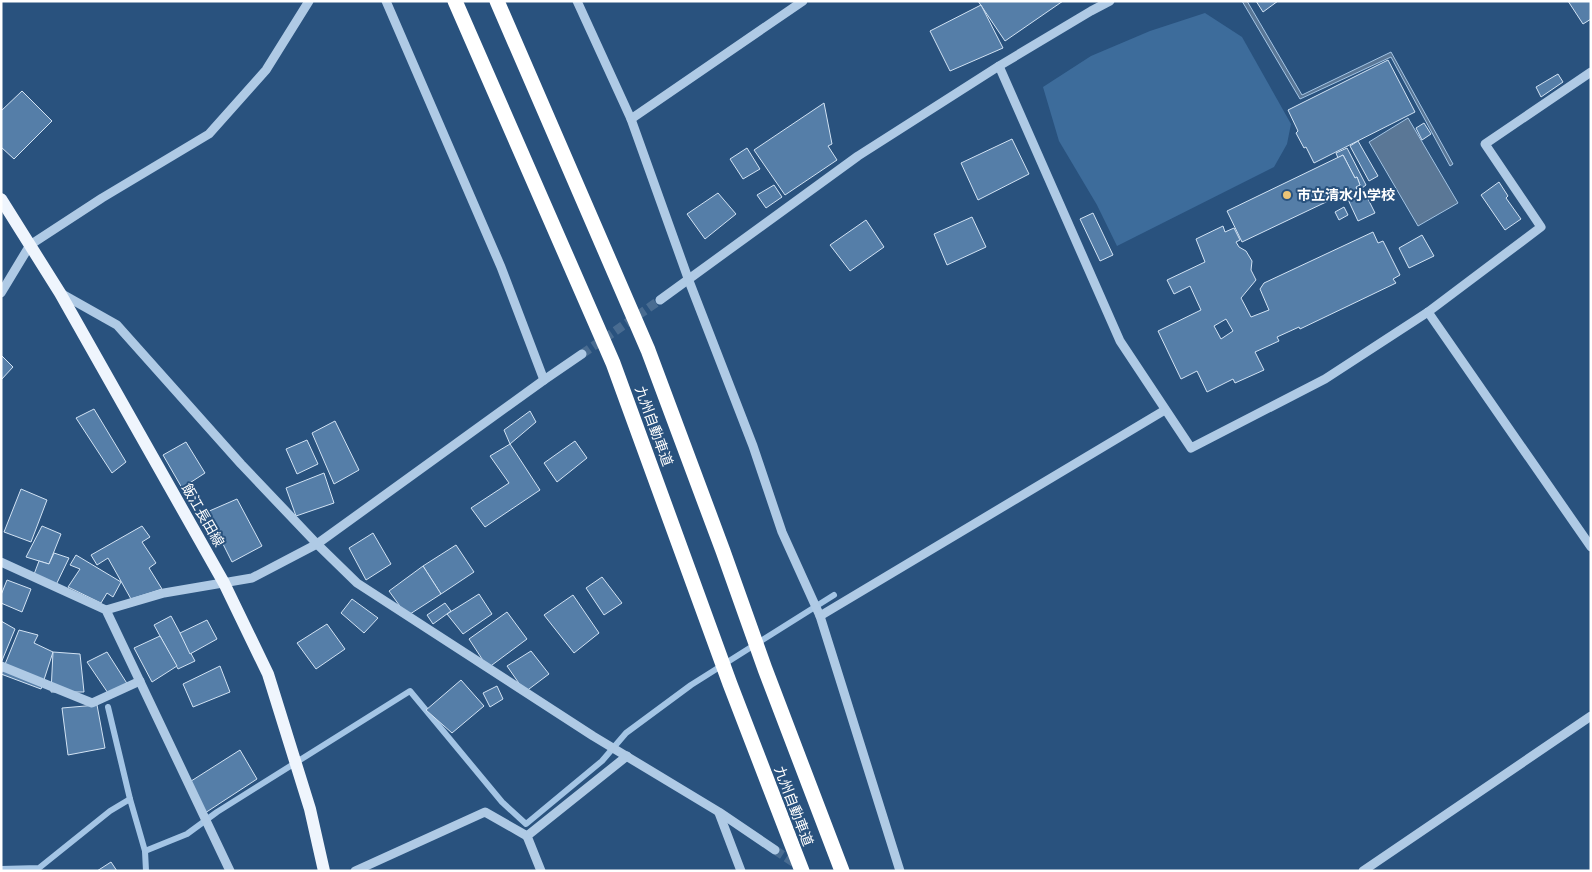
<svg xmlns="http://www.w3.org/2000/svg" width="1592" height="872" viewBox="0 0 1592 872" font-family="Mulish,'Noto Sans JP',sans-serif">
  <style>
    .green { fill: #3d6c9b }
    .water { fill: #5a7796; stroke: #a4c5e5 }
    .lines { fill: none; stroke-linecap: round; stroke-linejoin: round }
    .stream { stroke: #a4c5e5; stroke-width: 6 }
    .building { fill: #557ea8; stroke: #d2e3f4; fill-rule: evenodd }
    .minor-tunnel { stroke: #496c91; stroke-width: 9; stroke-dasharray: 9 4.5; stroke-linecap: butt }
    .minor { stroke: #afcae5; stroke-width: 9 }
    .major { stroke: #eff5fd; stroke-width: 12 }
    .highway { stroke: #fff; stroke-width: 15 }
    .poi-dot { fill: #ecc476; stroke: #29527e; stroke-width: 2 }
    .labels { text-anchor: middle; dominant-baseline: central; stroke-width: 4; stroke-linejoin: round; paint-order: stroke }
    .poi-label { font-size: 14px; font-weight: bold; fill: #fff; stroke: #29527e; text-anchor: start }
    .street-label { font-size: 14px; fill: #fff; stroke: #29527e }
  </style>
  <rect width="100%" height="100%" fill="#29527e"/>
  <polygon class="green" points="1205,13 1242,37 1291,124 1287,144 1274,167 1117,246 1097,205 1059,141 1043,87 1091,56 1150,31"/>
  <g class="water">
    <polygon points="1242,1 1247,1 1302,95 1391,52 1453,164 1450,166 1391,57 1300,99"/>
    <polygon points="1408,118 1458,203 1418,226 1369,142"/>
  </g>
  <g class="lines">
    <g class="stream">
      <polyline points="108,707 130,799"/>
      <polyline points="1,869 39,868 110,811 130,799 145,851"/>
      <polyline points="146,871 145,851 187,834 217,812 410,691 502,802 526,824 602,761 626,733 691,685 834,595"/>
    </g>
  </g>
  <g class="building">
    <polygon points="978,1 1063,1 1005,41"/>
    <polygon points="1256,1 1278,1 1263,12"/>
    <polygon points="1568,1 1591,1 1591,19 1583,24"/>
    <polygon points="981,5 1003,48 950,71 930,31"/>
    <polygon points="1388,60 1415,112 1314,163 1306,147 1304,148 1296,133 1298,131 1288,110"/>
    <polygon points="1558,74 1563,82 1541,97 1536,87"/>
    <polygon points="22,91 52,121 14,159 1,147 1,111"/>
    <polygon points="824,103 832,144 828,146 837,160 785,195 754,150"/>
    <polygon points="1424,123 1431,134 1422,140 1416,128"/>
    <polygon points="1012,139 1029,174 978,200 961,163"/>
    <polygon points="1358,141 1378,176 1369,181 1350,146"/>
    <polygon points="747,148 760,169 743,179 730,159"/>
    <polygon points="1347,148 1366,185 1358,191 1356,187 1360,185 1357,177 1355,178 1343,155 1338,158 1336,153"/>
    <polygon points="1343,155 1355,178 1357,177 1360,185 1356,187 1358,192 1363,189 1375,213 1358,221 1345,193 1242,242 1227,211"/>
    <polygon points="1499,182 1508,196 1506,198 1521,219 1505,230 1481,195"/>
    <polygon points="774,185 782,197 766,208 757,195"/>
    <polygon points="718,193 736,214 705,239 687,214"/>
    <polygon points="1344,207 1348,215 1339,220 1335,212"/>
    <polygon points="1093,213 1113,255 1100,261 1080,219"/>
    <polygon points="972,217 986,247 947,265 934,234"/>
    <polygon points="866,220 884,247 850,271 830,245"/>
    <path d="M1223,226L1225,232L1234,228L1240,240L1236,242L1239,247L1246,251L1252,261L1251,270L1256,280L1241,298L1251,317L1269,310L1260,289L1264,283L1373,232L1378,243L1383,241L1400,275L1393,279L1396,283L1300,329L1299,327L1277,337L1279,341L1255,352L1264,370L1235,383L1233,379L1207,392L1197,371L1181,379L1158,331L1201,310L1190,286L1174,294L1167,280L1205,262L1196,239ZM1226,319L1233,331L1221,339L1214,326Z"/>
    <polygon points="1422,235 1434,256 1409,268 1399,248"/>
    <polygon points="1,355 13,367 1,380"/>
    <polygon points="94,409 126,462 112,473 76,418"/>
    <polygon points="530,411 536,422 510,444 504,430"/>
    <polygon points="335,421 359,470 334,484 312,433"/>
    <polygon points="307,440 318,464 297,474 286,449"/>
    <polygon points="575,441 587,458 557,482 544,463"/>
    <polygon points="186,442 205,473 182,488 163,455"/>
    <polygon points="510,444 540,490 485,527 471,508 509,483 490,456"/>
    <polygon points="324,473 334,503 296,516 286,488"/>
    <polygon points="21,489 47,500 31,542 4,532"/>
    <polygon points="237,499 262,546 232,562 207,512"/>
    <polygon points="42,526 61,534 49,564 26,557"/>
    <polygon points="142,526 150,537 142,542 156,563 149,568 162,589 131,599 108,558 97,565 91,555"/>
    <polygon points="373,533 391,564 366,580 349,548"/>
    <polygon points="456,545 474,572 441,594 423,566"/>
    <polygon points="54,553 69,558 55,587 33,577 39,561 49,564"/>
    <polygon points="76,555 121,582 113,597 107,593 101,603 68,587 80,569 70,565"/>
    <polygon points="423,566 441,594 407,616 389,591"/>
    <polygon points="602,577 622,603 604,615 586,588"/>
    <polygon points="7,580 31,589 22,612 1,603 1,595"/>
    <polygon points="479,594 492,614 463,634 447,614"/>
    <polygon points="573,595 599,633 574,653 544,615"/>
    <polygon points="352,599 378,618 364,633 341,613"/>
    <polygon points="445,603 451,611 433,624 427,615"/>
    <polygon points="507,612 527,639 488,668 469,639"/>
    <polygon points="171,616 195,661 178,669 154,625"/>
    <polygon points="207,620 217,639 190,654 180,633"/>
    <polygon points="1,621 15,629 1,663"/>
    <polygon points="327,624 345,649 316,669 297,643"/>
    <polygon points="19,630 38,635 34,643 53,652 41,689 1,674"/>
    <polygon points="160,636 177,666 152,682 134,648"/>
    <polygon points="531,651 549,674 525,692 507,666"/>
    <polygon points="53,652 80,654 84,692 51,692"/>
    <polygon points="107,652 128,685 110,696 87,662"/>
    <polygon points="220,666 230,692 193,707 183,684"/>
    <polygon points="461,680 484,706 452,733 426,710"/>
    <polygon points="497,686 503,699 490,707 483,693"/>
    <polygon points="97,705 105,748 68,755 62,708"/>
    <polygon points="240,750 257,779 205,813 188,783"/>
    <polygon points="111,862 117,871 97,871"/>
  </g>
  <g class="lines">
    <g class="minor-tunnel">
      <polyline points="582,354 660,300"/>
      <polyline points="775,850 799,866"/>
    </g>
    <g class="minor">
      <polyline points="386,1 501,267 544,380"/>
      <polyline points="577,1 631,119 689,281 753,446 782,532 820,616 900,871"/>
      <polyline points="999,66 1120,341 1191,448 1325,379 1428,312 1541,227 1485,144 1591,72"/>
      <polyline points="631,119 803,1"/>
      <polyline points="1,293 30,245 102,198 209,134 266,70 309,1"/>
      <polyline points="62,294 117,325 241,464 317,544 357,583 593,736 719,812 775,850"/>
      <polyline points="660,300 858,156 999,66 1091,11 1110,1"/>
      <polyline points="1428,312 1591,547"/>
      <polyline points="1,562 106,610 230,871"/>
      <polyline points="106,610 164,593 252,578 317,544 544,380 582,354"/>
      <polyline points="820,616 1165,410"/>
      <polyline points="1,666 92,703 140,681"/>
      <polyline points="719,813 741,871"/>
      <polyline points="355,871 485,812 527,836"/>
      <polyline points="541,871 527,836 627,756"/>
      <polyline points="1363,871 1591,716"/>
    </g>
    <polyline class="major" points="1,199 60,293 224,583 268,674 310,809 324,871"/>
    <g class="highway">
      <polyline points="455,1 613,363 730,684 802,871"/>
      <polyline points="497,1 648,350 723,551 765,669 842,871"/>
    </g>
  </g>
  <circle class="poi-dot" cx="1287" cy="195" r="5"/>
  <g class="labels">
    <g class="poi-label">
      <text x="1297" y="195">市立清水小学校</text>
    </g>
    <g class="street-label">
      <text transform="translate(654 426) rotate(70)">九州自動車道</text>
      <text transform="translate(203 515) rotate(60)">飯江長田線</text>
      <text transform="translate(794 806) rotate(69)">九州自動車道</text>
    </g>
  </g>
  <rect width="1592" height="872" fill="none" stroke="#ffffff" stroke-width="5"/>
</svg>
